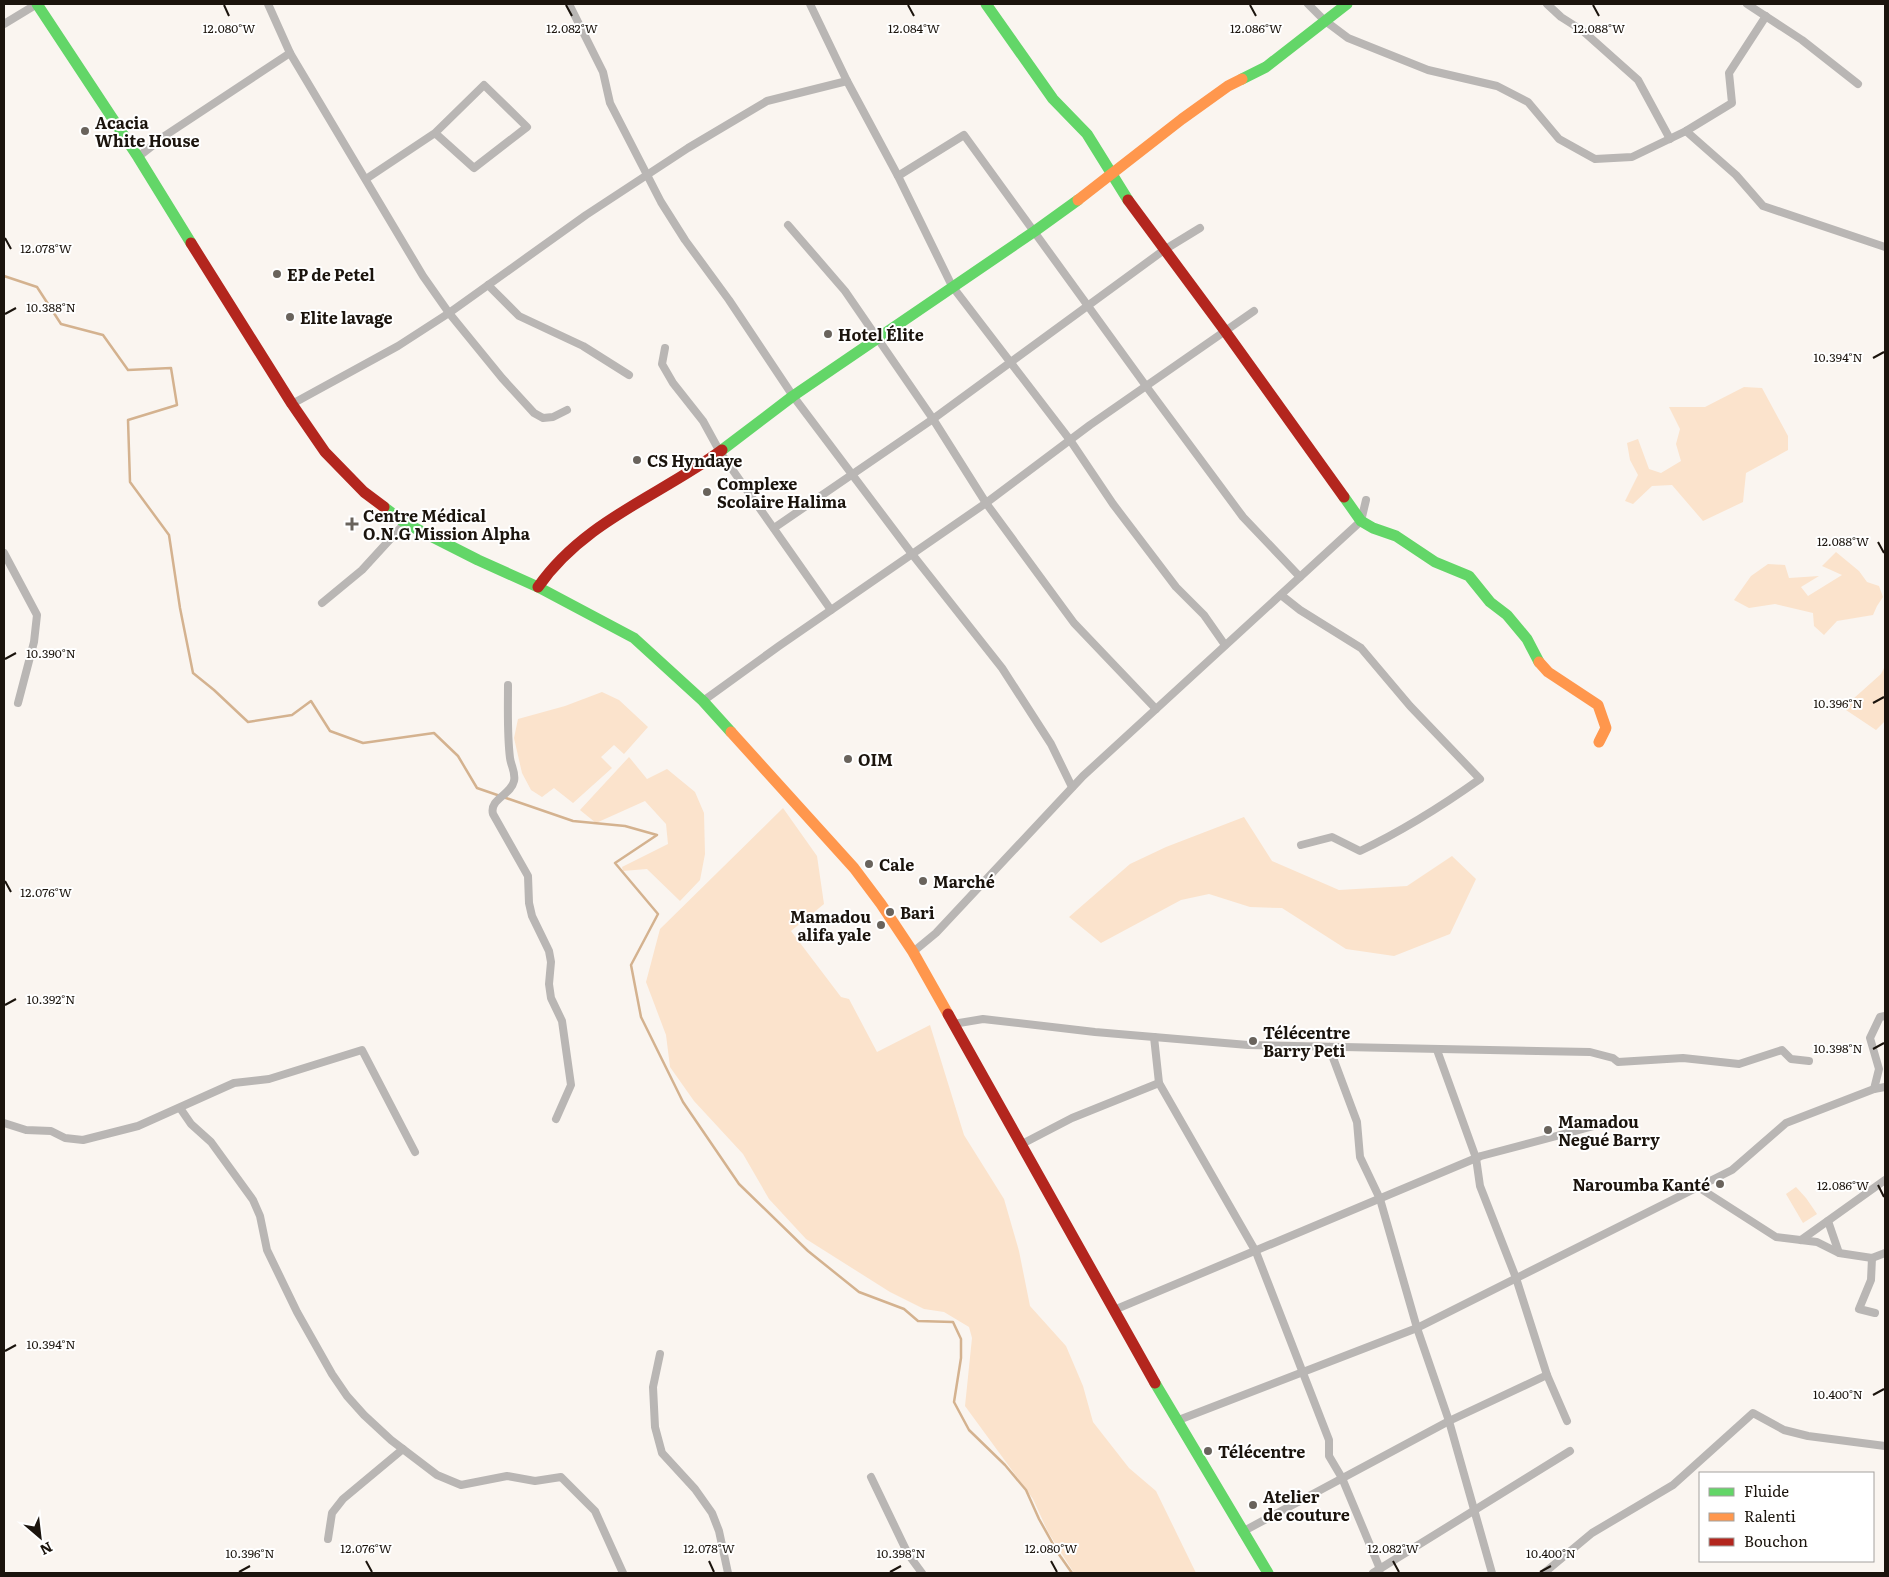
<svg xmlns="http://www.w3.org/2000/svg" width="1889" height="1577" viewBox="0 0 1889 1577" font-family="Literata,serif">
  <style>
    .green { fill: #fbe3cc }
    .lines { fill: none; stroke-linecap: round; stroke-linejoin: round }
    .stream { stroke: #d4b28f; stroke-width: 2.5 }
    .street { stroke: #b9b6b4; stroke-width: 8 }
    .fast { stroke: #63d668; stroke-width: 11 }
    .slow { stroke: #ff974d; stroke-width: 11 }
    .jam { stroke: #b3261e; stroke-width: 11 }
    .ticks { fill: none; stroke: #1b140d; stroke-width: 2 }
    .poi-dot { fill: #69635c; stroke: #fff; stroke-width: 2 }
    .labels { text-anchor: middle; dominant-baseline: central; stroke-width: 4; stroke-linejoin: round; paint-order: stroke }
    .poi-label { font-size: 16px; font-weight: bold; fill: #1b140d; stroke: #fff; text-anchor: start }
    .ticks-label { font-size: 12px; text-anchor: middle; fill: #1b140d; stroke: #fff; stroke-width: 4; stroke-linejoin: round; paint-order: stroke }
  </style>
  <rect width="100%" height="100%" fill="#faf5f0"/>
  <g class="green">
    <polygon points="1744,387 1762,388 1788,436 1788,450 1746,473 1743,502 1703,521 1672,485 1652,486 1633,504 1625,501 1638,475 1630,460 1627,443 1638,439 1649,469 1661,473 1681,461 1676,444 1680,429 1669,407 1705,407"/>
    <polygon points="1836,552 1859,571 1867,582 1879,586 1883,597 1877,606 1873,615 1837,621 1824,635 1814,626 1813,613 1775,604 1749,608 1734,600 1751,576 1768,564 1785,565 1789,578 1819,576 1801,587 1808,596 1842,575 1822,566"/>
    <polygon points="1885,666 1885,721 1876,730 1843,708 1881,674"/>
    <polygon points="602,692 619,700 648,727 624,754 614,745 601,757 612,768 573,803 554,788 542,797 531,790 522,773 514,738 518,719 565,706"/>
    <polygon points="629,757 647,779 667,769 695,792 704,813 705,854 700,880 680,901 647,869 623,871 622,867 668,844 666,824 645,801 596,823 580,810"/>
    <polygon points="783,808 817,856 824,904 791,931 841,997 849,999 877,1052 930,1025 964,1135 1004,1199 1019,1251 1030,1306 1066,1346 1083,1386 1093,1422 1129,1468 1156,1491 1196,1573 1074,1573 1048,1532 1033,1499 965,1406 972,1338 969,1327 944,1312 924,1309 890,1292 806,1239 769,1199 743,1154 694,1101 670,1067 666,1035 646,982 660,929"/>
    <polygon points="1244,817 1272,861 1339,890 1407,886 1452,856 1476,879 1450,934 1394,956 1346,949 1282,908 1250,907 1209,894 1181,900 1101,943 1069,917 1130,864 1166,847"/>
    <polygon points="1796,1187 1806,1198 1817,1214 1803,1223 1786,1194"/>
  </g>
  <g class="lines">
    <polyline class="stream" points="4,276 37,287 61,324 103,335 128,370 171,368 177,405 128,420 130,482 169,535 180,608 193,673 214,690 248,722 292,715 311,701 330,731 363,743 434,733 458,756 477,788 573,821 625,826 657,835 615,863 658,914 631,965 641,1017 683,1102 739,1184 808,1251 859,1292 904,1309 918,1321 953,1322 961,1339 961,1358 954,1402 969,1430 1005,1465 1026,1490 1039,1519 1058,1553 1072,1573"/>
    <g class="street">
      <polyline points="268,4 290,53 423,276 449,313 502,378 534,413 543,418 553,417 567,410"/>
      <polyline points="569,4 603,72 610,103 661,202 685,240 729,300 793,396 912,554 1002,668 1051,744 1072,787"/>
      <polyline points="810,4 847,81 898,176 952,286 1070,440 1113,504 1176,587 1204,615 1225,645"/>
      <polyline points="1308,4 1324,20 1348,38 1428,70 1497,86 1528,102 1559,139 1595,159 1632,157 1686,131 1732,103 1729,73 1766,16"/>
      <polyline points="1547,4 1561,17 1583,31 1638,80 1670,139"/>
      <polyline points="1747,4 1802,40 1858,84"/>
      <polyline points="4,24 37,4"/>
      <polyline points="1686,131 1736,175 1763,206 1885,247"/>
      <polyline points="138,157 166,135 290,53"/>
      <polyline points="898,176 964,135 1146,386 1243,517 1300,577"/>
      <polyline points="366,179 435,133 484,85 527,127 474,168 435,133"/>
      <polyline points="788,225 845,291 933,419 986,503 1074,623 1156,709"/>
      <polyline points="488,285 519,316 583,346 629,375"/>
      <polyline points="665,348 662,364 673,383 703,421 720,452 831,610"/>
      <polyline points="292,404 398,346 449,313 586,215 688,148 767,101 847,81"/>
      <polyline points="774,528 933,419 1164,250 1200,228"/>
      <polyline points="4,553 37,615 34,642 18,703"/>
      <path d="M1281,595L1300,610L1361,648L1410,706L1480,779C1442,806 1402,831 1360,851L1332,837L1301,845"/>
      <polyline points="322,603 362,570 405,523"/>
      <path d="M508,685C508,709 507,734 510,758C511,766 516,773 514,781C511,795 489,799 493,814L528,876L529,903L532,916L549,951L551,962L549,984L551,998L562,1021L571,1085L556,1119"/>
      <polyline points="703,701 779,646 986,503 1090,425 1254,311"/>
      <polyline points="913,952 936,933 1083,776 1361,521 1366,500"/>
      <polyline points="953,1024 983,1019 1095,1032 1248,1045 1590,1052 1613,1058 1618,1062 1683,1058 1739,1064 1782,1050 1791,1059 1809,1061"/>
      <polyline points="1154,1037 1159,1083 1256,1252 1329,1440 1329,1456 1342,1478 1380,1569"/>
      <polyline points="1329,1047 1357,1122 1360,1157 1380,1199 1417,1328 1449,1421 1492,1573"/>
      <polyline points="1437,1050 1476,1158 1480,1186 1516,1278 1547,1375 1567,1421"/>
      <polyline points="1874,1089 1885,1087"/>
      <polyline points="180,1108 191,1124 211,1142 253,1200 260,1216 267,1250 297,1312 332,1374 347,1396 364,1415 391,1440 437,1475 461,1485 507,1476 535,1481 561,1477 595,1511 623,1573"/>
      <polyline points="4,1123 26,1130 51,1131 65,1138 83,1140 138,1126 234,1083 269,1079 362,1050 415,1152"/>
      <polyline points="1020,1145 1072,1118 1159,1083"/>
      <polyline points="1698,1187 1776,1237 1817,1242 1839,1253 1872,1258 1885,1253"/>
      <polyline points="1828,1221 1839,1253"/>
      <polyline points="1801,1240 1885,1180"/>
      <polyline points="1872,1258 1871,1280 1859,1309 1875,1313"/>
      <polyline points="1114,1310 1481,1156 1594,1126"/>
      <polyline points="660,1354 653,1387 655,1427 662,1453 695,1489 712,1513 719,1531 728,1573"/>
      <polyline points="1176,1421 1417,1328 1732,1170 1786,1123 1874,1089 1879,1069 1870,1038 1880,1017 1885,1016"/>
      <polyline points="871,1477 908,1554 922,1573"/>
      <polyline points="1242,1532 1449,1421 1547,1375"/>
      <polyline points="328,1539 332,1513 343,1499 403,1449"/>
      <polyline points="1373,1573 1570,1451"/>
      <polyline points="1544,1573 1592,1533 1673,1485 1753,1413 1784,1430 1808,1436 1885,1446"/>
    </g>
    <g class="fast">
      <polyline points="37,4 138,157 191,243"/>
      <polyline points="986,4 1053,99 1087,134 1128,200"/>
      <polyline points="1242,79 1266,67 1347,4"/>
      <polyline points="722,450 793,396 1035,231 1078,200"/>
      <polyline points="1344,497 1361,521 1373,528 1396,536 1435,562 1469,576 1490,602 1507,615 1527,639 1539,662"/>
      <polyline points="384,507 405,523 478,560 538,587 634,638 703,701 731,732"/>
      <polyline points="1155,1383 1268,1573"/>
    </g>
    <g class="slow">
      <polyline points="1078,200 1182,119 1228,86 1242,79"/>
      <polyline points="1539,662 1548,672 1598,705 1606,728 1599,742"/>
      <polyline points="731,732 854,868 881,904 913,952 948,1014"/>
    </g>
    <g class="jam">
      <polyline points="1128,200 1225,331 1344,497"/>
      <polyline points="191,243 292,404 325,452 364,492 384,507"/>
      <path d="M538,587C584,521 659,496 722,450"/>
      <polyline points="948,1014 1155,1383"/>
    </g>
  </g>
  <path class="ticks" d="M224,5L229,16M566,5L572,16M908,5L914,16M1250,5L1256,16M1593,5L1599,16M5,238L11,249M5,314L16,308M1873,358L1884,352M1878,542L1884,553M5,659L16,653M1873,703L1884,697M5,881L11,892M5,1005L16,999M1873,1049L1884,1043M1878,1185L1884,1197M5,1351L16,1345M1873,1395L1884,1389M366,1561L372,1572M709,1561L714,1572M1051,1561L1057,1572M1393,1561L1399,1572M239,1572L250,1566M890,1572L901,1566M1540,1572L1551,1566"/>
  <g class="poi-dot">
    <circle cx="85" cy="131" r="5"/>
    <circle cx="277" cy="274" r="5"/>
    <circle cx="290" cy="317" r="5"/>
    <circle cx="828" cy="334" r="5"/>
    <circle cx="637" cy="460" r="5"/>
    <circle cx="707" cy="492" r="5"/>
    <path d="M349.5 516.5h5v5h5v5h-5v5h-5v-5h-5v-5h5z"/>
    <circle cx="848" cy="759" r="5"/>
    <circle cx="869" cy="864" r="5"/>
    <circle cx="923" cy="881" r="5"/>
    <circle cx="890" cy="912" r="5"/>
    <circle cx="881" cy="925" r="5"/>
    <circle cx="1253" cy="1041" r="5"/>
    <circle cx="1548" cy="1130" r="5"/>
    <circle cx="1720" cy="1184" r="5"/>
    <circle cx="1208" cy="1451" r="5"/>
    <circle cx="1253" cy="1505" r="5"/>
  </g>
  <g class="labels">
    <g class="poi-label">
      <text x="95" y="122">Acacia<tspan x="95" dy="18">White House</tspan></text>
      <text x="287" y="274">EP de Petel</text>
      <text x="300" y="317">Elite lavage</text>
      <text x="838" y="334">Hotel Élite</text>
      <text x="647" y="460">CS Hyndaye</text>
      <text x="717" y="483">Complexe<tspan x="717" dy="18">Scolaire Halima</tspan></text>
      <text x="363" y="515">Centre Médical<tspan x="363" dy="18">O.N.G Mission Alpha</tspan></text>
      <text x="858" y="759">OIM</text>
      <text x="879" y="864">Cale</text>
      <text x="933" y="881">Marché</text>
      <text x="900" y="912">Bari</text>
      <text x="871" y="916" text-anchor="end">Mamadou<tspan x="871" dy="18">alifa yale</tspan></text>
      <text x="1263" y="1032">Télécentre<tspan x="1263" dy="18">Barry Peti</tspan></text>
      <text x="1558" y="1121">Mamadou<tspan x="1558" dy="18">Negué Barry</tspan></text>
      <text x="1710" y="1184" text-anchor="end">Naroumba Kanté</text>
      <text x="1218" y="1451">Télécentre</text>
      <text x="1263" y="1496">Atelier<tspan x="1263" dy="18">de couture</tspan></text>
    </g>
  </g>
  <g class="ticks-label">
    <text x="229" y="33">12.080°W</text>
    <text x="572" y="33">12.082°W</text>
    <text x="914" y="33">12.084°W</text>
    <text x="1256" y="33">12.086°W</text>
    <text x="1599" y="33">12.088°W</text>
    <text x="46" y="253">12.078°W</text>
    <text x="51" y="312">10.388°N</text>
    <text x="1838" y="362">10.394°N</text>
    <text x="1843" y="546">12.088°W</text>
    <text x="51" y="658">10.390°N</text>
    <text x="1838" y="708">10.396°N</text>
    <text x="46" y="897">12.076°W</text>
    <text x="51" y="1004">10.392°N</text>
    <text x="1838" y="1053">10.398°N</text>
    <text x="1843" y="1190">12.086°W</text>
    <text x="51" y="1349">10.394°N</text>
    <text x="1838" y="1399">10.400°N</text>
    <text x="366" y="1553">12.076°W</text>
    <text x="709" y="1553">12.078°W</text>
    <text x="1051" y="1553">12.080°W</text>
    <text x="1393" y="1553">12.082°W</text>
    <text x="250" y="1558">10.396°N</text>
    <text x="901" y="1558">10.398°N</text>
    <text x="1551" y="1558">10.400°N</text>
  </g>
  <rect width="1889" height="1577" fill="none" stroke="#1b140d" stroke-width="10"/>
  <rect x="1699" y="1472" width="175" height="90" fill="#ffffff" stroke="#a4a19e"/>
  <rect x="1709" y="1488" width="25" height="8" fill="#63d668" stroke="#a4a19e"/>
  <text x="1744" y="1497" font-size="15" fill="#1b140d">Fluide</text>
  <rect x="1709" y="1513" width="25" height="8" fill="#ff974d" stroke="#a4a19e"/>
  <text x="1744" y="1522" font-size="15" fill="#1b140d">Ralenti</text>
  <rect x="1709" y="1538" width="25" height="8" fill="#b3261e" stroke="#a4a19e"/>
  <text x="1744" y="1547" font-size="15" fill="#1b140d">Bouchon</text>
  <g transform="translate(40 1537) rotate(152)" stroke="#ffffff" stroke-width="4" paint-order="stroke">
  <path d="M0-4L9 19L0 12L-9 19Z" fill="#1b140d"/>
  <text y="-8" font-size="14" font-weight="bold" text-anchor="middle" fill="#1b140d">N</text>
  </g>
</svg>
